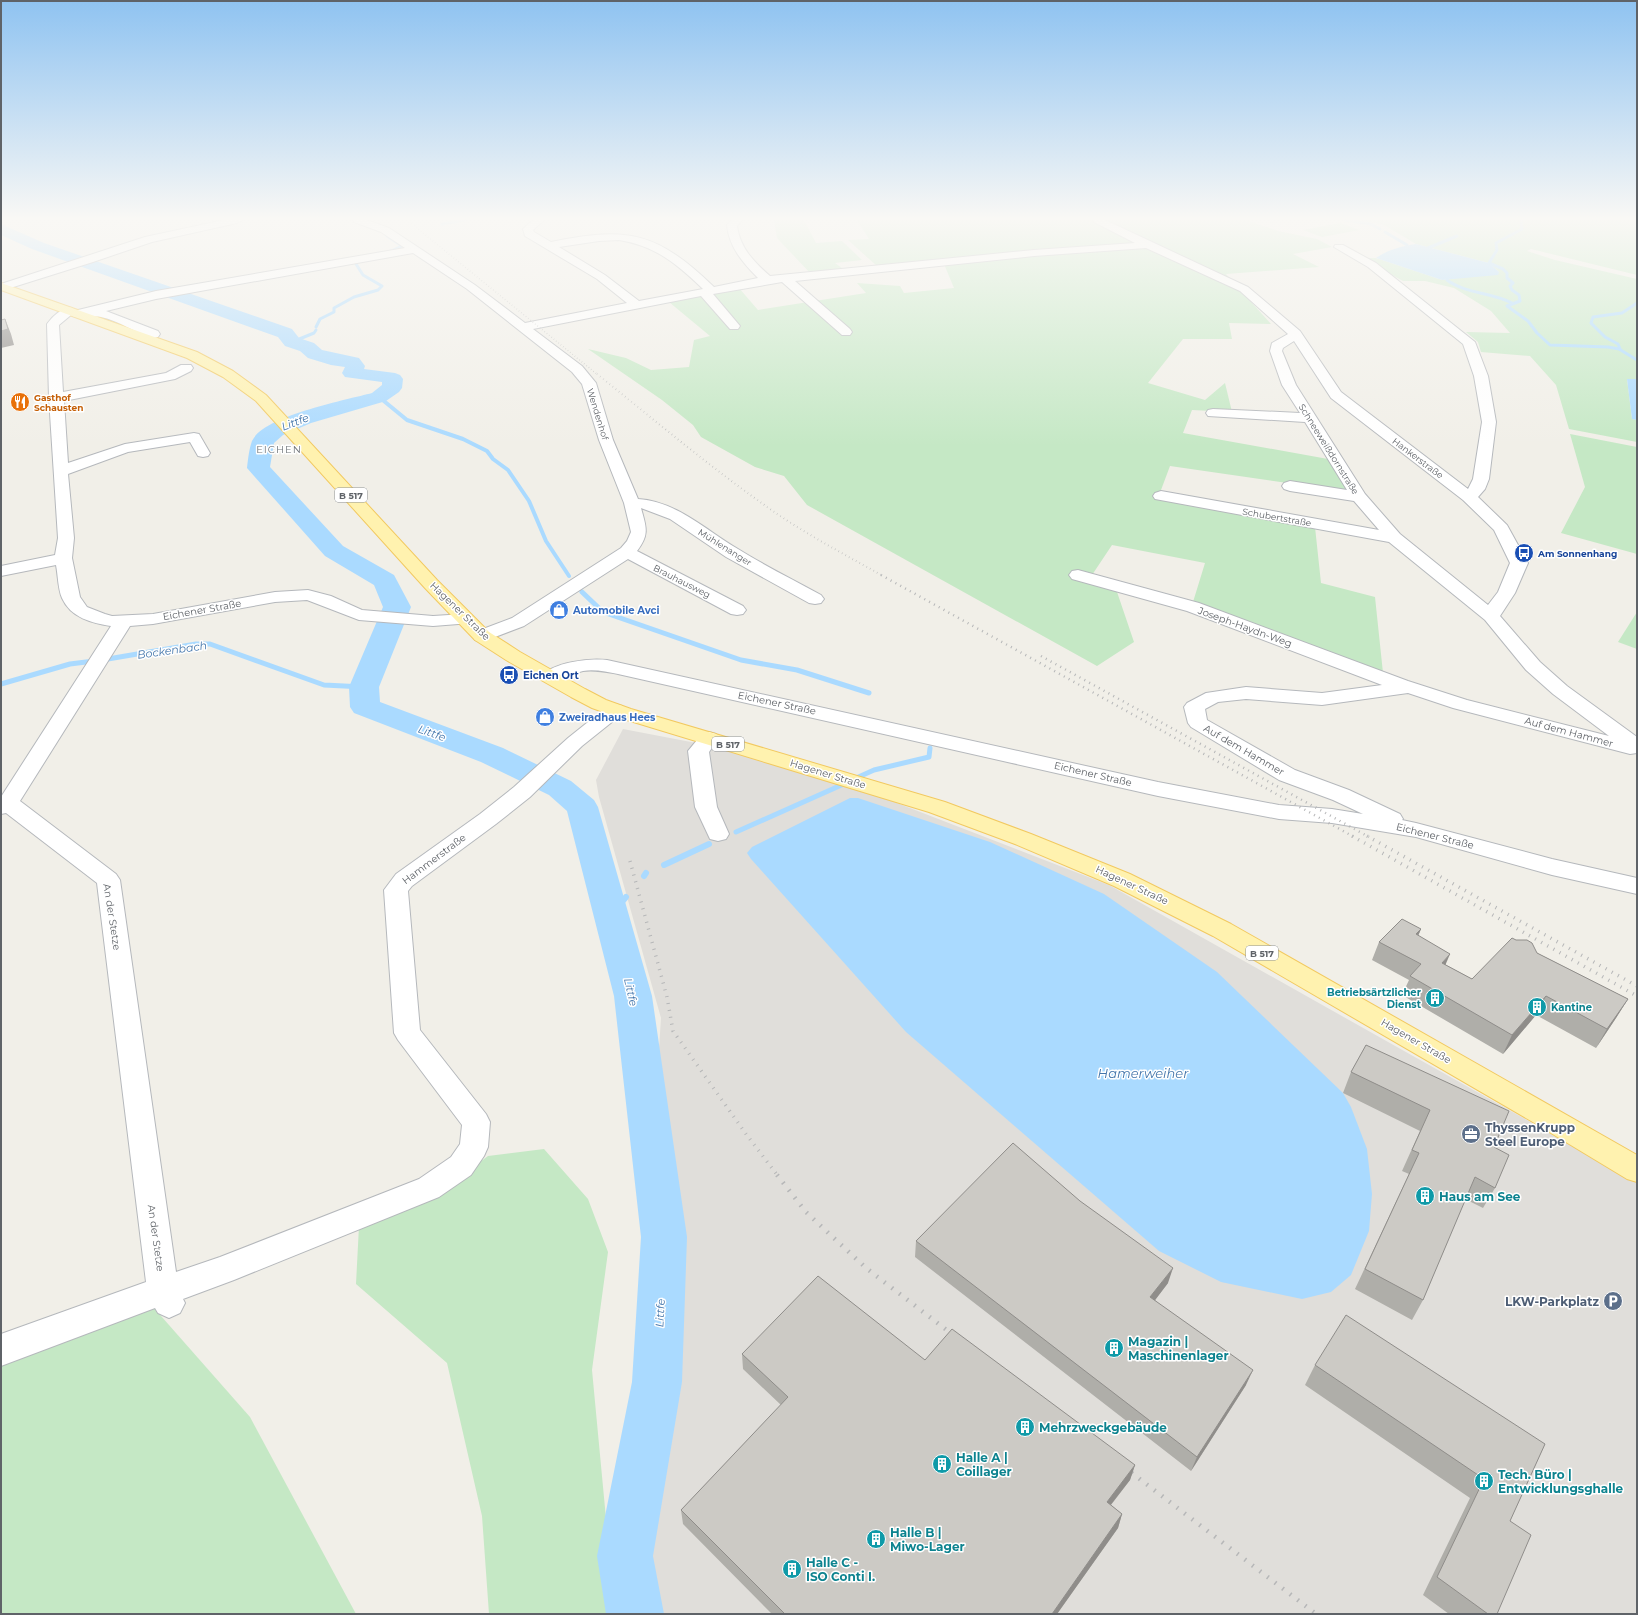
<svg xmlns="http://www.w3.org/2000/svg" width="1638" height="1615" viewBox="0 0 1638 1615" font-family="Montserrat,sans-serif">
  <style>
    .industrial { fill: #e0deda }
    .green { fill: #c5e8c5 }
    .water { fill: #aadaff }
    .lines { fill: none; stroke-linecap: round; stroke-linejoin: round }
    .stream-far3 { stroke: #aadaff; stroke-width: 3 }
    .stream-far2 { stroke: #aadaff; stroke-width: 4 }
    .stream-far1 { stroke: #aadaff; stroke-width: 5 }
    .stream { stroke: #aadaff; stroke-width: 6 }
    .river { fill: #aadaff; fill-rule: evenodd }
    .minor-casing { stroke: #b5b8bc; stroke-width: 2 }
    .major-casing { stroke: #f2c960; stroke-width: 2 }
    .minor { fill: #fff; fill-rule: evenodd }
    .major { fill: #fff2af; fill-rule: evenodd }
    .rail-far4 { stroke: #b6b7b8; stroke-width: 1.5; stroke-dasharray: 0.5 2.5; stroke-linecap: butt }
    .rail-far3 { stroke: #b6b7b8; stroke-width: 2; stroke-dasharray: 0.5 3.5; stroke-linecap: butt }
    .rail-far2 { stroke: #b6b7b8; stroke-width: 2.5; stroke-dasharray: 1 4.5; stroke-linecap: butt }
    .rail-far1 { stroke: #b6b7b8; stroke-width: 3.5; stroke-dasharray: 1 6; stroke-linecap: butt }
    .rail { stroke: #b6b7b8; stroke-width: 4.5; stroke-dasharray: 1.5 8; stroke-linecap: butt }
    .wall { fill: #afaea9 }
    .shaded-wall { fill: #8f8d8a }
    .building { fill: #cccac5; stroke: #8f8d8a }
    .labels { text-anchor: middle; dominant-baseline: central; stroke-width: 3; stroke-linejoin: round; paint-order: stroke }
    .far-food-label { font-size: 9px; font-weight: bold; fill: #c56008; stroke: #fff; text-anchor: start }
    .far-street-label { font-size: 9px; fill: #5f6368; stroke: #fff }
    .shield { fill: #fff; stroke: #8f9295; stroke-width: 1 }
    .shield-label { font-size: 9px; font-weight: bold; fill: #5f6368 }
    .far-transit-label { font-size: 9px; font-weight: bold; fill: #164399; stroke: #fff; text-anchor: start }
    .far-quarter-label { font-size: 10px; letter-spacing: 1px; fill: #70757a; stroke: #fff }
    .street-label { font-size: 10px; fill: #5f6368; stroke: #fff }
    .shop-label { font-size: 10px; font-weight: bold; fill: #366cbe; stroke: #fff; text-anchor: start }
    .transit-label { font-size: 10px; font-weight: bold; fill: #164399; stroke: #fff; text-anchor: start }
    .culture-label { font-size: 10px; font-weight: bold; fill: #0d838f; stroke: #fff; text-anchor: end }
    .water-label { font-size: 11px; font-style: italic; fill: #4174aa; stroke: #fff }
    .near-service-label { font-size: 12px; font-weight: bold; fill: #4e5e75; stroke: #fff; text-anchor: start }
    .near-culture-label { font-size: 12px; font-weight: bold; fill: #0d838f; stroke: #fff; text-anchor: start }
    .near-water-label { font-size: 13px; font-style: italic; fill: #4174aa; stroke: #fff }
  </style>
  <rect width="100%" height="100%" fill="#f1efe8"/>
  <polygon class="industrial" points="623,729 717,747 884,798 1109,885 1637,1182 1637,1614 637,1614 624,1579 661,1018 599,797 596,780"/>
  <g class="green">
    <polygon points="774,220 804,220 816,243 842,241 862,260 835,263 846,271 812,275 777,238"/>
    <polygon points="852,220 1094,220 1140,244 878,267 848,240 869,239 857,220"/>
    <polygon points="1104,220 1249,220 1252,222 1278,231 1317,239 1332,247 1293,254 1319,267 1226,274 1271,324 1229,323 1232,339 1183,339 1148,383 1205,400 1225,383 1232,412 1192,410 1183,433 1328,459 1350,492 1170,466 1158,498 1315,527 1321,583 1375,597 1383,673 1193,602 1205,563 1112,545 1088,581 1116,589 1134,642 1097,666 807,505 784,476 755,467 701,437 693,425 662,400 588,349 626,358 651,370 689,367 694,340 710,336 669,302 739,288 758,310 866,293 857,283 900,286 904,293 954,288 944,264 1150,244"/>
    <polygon points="1361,220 1637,220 1637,275 1531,249 1527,251 1555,260 1637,279 1637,379 1627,379 1632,419 1637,420 1637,442 1569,429 1556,385 1530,356 1481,352 1478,342 1466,332 1510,333 1491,311 1454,288 1425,281 1403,281 1361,258 1376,258 1442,280 1499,272 1489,263 1416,244 1384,225"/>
    <polygon points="1340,223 1359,230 1322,237 1303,230"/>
    <polygon points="1570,434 1637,447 1637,554 1561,533 1585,487"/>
    <polygon points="1637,612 1637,649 1618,642"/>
    <polygon points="544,1149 588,1199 608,1252 592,1370 615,1614 489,1614 482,1516 447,1363 356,1284 359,1226 476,1165 488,1156"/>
    <polygon points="154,1308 250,1417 356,1614 1,1614 1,1362"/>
  </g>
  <g class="water">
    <path d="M1416,244L1489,263L1499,272L1498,275L1442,280L1376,258C1387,250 1402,246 1416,244Z"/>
    <polygon points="1627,379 1637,379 1637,420 1632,419"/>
    <polygon points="850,798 858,798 990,842 1104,894 1217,972 1343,1093 1351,1107 1367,1149 1372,1194 1369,1231 1351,1275 1331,1292 1302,1299 1221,1282 1159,1251 906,1032 751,859 747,853 752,847"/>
  </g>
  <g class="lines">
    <g class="stream-far3">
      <polyline points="1345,220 1371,224 1380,229"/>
      <polyline points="1523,220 1521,221 1522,229 1496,243 1497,250 1489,263 1503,269 1507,273 1507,278 1513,283 1510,286 1512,290 1519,295 1520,301 1507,306 1528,321 1537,333 1550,345 1608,347 1619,349 1637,360"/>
      <polyline points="442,224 465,220"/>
      <polyline points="1385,232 1407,245"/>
      <polyline points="387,236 402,246 391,251"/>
      <polyline points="1428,248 1457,236"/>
      <path d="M1447,280C1466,294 1491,292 1512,303"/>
      <polyline points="316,327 320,319 334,312 334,308 354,297 378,290 382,286 363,275 356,264"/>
      <polyline points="292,342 314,333 316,330"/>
      <polyline points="1620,349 1618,344 1605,337 1591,323 1593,317 1622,313 1637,303"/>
    </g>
    <polyline class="stream-far2" points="379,397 407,420 463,439 487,451 493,459 508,470 529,501 546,541 569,576"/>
    <g class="stream-far1">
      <polyline points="582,592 603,612 741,660 797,670 869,693"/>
      <polyline points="102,660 196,644 210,644 324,685 364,687"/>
      <polyline points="1,684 70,664 94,661"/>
      <polyline points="854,779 874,770 929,757 930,748"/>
      <polyline points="736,832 846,783"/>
    </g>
    <g class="stream">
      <polyline points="664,865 709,844"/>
      <polyline points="644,876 646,873"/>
      <polyline points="611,915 626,897"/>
    </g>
    <path class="river" d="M1,224L44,243L292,329L299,338L314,343L322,350L359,358L365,366L364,369L395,373L400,375L403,379L402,388L399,392L386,401L311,423L283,435L274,443L270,467L343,546L394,575L411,607L379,687L380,702L503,748L571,781L594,800L598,807L652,996L687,1237L682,1382L653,1556L664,1614H606L597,1556L632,1382L641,1237L614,996L567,811L549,795L481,762L354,713L350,707L349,687L383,607L374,585L325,556L247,468C248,460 249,449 252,441C263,416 346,400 372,393L382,385V382L345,377L342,373L345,367L331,365L308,358L300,351L285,346L278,337L32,249L1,235Z"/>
    <defs>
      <g id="minor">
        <polygon points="224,220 242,220 237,223 152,242 93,262 7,289 1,290 1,284 145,237"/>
        <path d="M353,220H367L389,228L475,285L525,323L627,303L597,279L525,236L523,229L533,220H544L533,230L534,232L551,242C628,226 657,232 714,287L758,278C743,263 729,247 727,225L732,220H742L737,226C740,248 754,262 770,276L1034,250L1135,243L1094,222L1093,220H1105L1248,287L1300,331L1341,392L1468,489L1473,479L1482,422L1474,376L1463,344L1368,267L1334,247L1335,245H1343L1376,263L1475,342L1488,376L1496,422L1489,479L1485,489L1478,497L1507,525L1528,563L1515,593L1500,616L1540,662L1567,686L1637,737V753L1630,754L1453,708L1408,693L1322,705L1246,699L1218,702L1205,709L1207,720L1295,770L1349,790L1400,814L1403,819L1402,820L1416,823L1552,859L1637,878V894L1552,875L1416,837L1332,823L1279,819L1158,796L618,674C607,672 595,669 583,671C569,674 559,685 544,681L541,677C552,662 590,658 607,660L1158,782L1279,805L1332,809L1363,814L1333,800L1279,780L1191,727L1188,723L1184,707L1187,703L1206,693L1246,687L1322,693L1382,685L1187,611L1072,579L1069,575L1072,571L1078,570L1199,603L1408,681L1467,700L1609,736L1553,694L1526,670L1485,620L1389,542L1155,499L1153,496L1155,493L1161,491L1379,530L1354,501L1290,491L1284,489L1282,486L1284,483L1290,481L1347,490L1305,422L1208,416L1206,413L1208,410L1213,409L1300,413L1282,385L1270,351L1272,343L1288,334L1240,291L1146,248L1034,256L795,281L850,329L852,332L850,335H842L782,282L713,294L740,326L738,329H730L701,296L533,329L582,366L596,383L613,440L638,499C676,501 707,531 738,549C765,566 794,580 821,595L824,599L821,603L815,604L809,603L726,557L670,519L641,508C646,527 650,534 637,551L743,606L746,610L743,614L737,615L731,614L628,559L524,626L482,642L475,640L473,636L475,632L512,618L621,548L627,541L631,532L624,503L599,440L582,384L572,372L467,289L413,253L156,299L106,311L158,331L160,334L158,337L154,338C136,333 119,321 101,317C92,315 77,320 71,315L59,325L63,392L166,373L181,365H191L193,368L191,371L175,379L64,401L68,463L125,444L194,433L199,434L210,453L208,456L203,457L198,456L190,442L128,452L68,474L74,538L72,558L80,597L87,607L105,614L112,616L153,614L275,592L308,590L331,596L362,610L433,616L465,614L471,615L474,619L471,623L433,626L359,620L307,600L275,602L153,624L130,626L20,801L116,874L120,880L176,1272L220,1257L419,1179L451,1157L460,1144L462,1125L398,1040L394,1033L384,890L396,874L480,814L514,787L568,738L608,706L615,704L622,706L625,710L622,714L582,746L530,797L496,824L412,886L408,891L420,1030L486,1114L490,1122L488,1147L484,1156L471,1175L439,1197L234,1280L183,1299L185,1303L180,1313L169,1318L158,1313L155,1308L1,1366V1334L146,1282L97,883L6,813L1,814V797L111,626C92,623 71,618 62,598C58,589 58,575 56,565L1,576V566L55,555L58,538L49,398L47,324C52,317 63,306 72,308L74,311L156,291L405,248L381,232L354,222ZM619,240C656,246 677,264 703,289L639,301L605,275L559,247L599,241ZM1294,341L1331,398L1463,500L1494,530L1510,563L1498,592L1488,605L1400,534L1365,494L1296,385L1282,351L1283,348Z"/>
        <polygon points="709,732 716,734 719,738 709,752 717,807 729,834 726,839 718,841 710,839 695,807 688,751 702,734"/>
      </g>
      <polygon id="major" points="1,283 197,352 233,371 266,395 437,580 489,632 520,652 585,689 606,700 631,709 945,802 1031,834 1130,874 1231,924 1637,1155 1637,1182 1627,1179 1531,1121 1213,936 1114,886 1015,844 929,812 617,717 592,708 571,697 506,660 475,640 425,588 256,401 223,377 187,358 1,290"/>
    </defs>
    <use href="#minor" class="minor-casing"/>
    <use href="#major" class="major-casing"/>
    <use href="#minor" class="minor"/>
    <use href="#major" class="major"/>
    <polyline class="rail-far4" points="407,220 598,375"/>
    <path class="rail-far3" d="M597,374C652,418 705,463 763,504C800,531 842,553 883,576"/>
    <g class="rail-far2">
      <polyline points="881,575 1354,837"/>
      <polyline points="1041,656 1369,837"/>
    </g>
    <g class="rail-far1">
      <polyline points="1352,836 1637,996"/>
      <polyline points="1367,836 1637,986"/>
      <polyline points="630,861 667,997 673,1031 746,1134 778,1176"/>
    </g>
    <g class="rail">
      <polyline points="777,1175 806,1212 866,1268 957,1338"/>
      <polyline points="1124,1467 1316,1614"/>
    </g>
  </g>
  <g class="wall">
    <polygon points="1421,929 1418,936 1446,965 1472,979 1537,953 1628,999 1616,1018 1596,1048 1536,1015 1503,1054 1402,995 1409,980 1372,960 1379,942"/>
    <polygon points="1366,1045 1494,1147 1495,1188 1483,1208 1465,1199 1423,1300 1412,1320 1355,1289 1409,1174 1402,1171 1420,1131 1343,1093 1351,1072"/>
    <polygon points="916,1241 1168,1283 1155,1300 1246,1385 1191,1471 915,1257"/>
    <polygon points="742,1354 925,1360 1135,1465 1130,1480 1111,1505 1122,1514 1118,1528 1057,1614 772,1614 683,1524 681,1510 781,1405 743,1369"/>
    <polygon points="1315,1365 1545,1444 1510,1521 1497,1614 1449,1614 1423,1595 1470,1498 1305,1385"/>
  </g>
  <g class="shaded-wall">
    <polygon points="5,319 11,334 14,345 1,348 1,331"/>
    <polygon points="1421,929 1413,947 1416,934"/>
    <polygon points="1450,954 1442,973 1442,963"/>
    <polygon points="1546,996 1536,1015 1503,1054 1512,1035"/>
    <polygon points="1628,999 1616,1018 1596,1048 1607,1029"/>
    <polygon points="1173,1268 1168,1283 1146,1312 1150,1297"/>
    <polygon points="1253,1370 1246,1385 1191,1471 1197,1457"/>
    <polygon points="1135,1465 1130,1480 1102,1516 1107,1502"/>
    <polygon points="1122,1514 1118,1528 1057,1614 1052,1614"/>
  </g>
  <g class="building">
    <polygon points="5,319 8,329 1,331 1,320"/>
    <polygon points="1402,919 1421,929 1416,934 1450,954 1442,963 1472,979 1512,938 1516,940 1527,940 1532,943 1537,953 1628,999 1607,1029 1546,996 1512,1035 1410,976 1421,964 1379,942"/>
    <polygon points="1366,1045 1509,1111 1494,1147 1509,1155 1495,1188 1475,1177 1423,1300 1365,1269 1419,1153 1412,1150 1430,1110 1351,1072"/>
    <polygon points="1013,1143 1080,1201 1173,1268 1150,1297 1253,1370 1197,1457 916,1241"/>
    <polygon points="818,1276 925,1360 952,1329 1135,1465 1107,1502 1122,1514 1052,1614 785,1614 681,1510 788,1397 742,1354"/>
    <polygon points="1346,1315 1545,1444 1510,1521 1531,1535 1497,1614 1488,1614 1437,1577 1484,1479 1315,1365"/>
  </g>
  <linearGradient id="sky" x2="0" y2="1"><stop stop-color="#8fc3f1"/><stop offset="0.49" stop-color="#f9f8f5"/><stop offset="1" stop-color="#f9f8f5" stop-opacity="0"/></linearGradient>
  <rect width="1638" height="446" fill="url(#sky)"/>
  <defs>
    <symbol id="restaurant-disc" viewBox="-11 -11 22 22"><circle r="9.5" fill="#e8710a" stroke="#fff"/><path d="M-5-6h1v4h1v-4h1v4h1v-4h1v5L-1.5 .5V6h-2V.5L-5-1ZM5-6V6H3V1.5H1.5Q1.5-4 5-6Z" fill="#fff"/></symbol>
    <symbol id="bus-disc" viewBox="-11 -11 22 22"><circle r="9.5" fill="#1a4fb4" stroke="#fff"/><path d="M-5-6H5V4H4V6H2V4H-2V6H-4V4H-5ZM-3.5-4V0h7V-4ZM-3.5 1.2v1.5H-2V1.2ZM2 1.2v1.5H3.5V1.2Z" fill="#fff"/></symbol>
    <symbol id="shop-disc" viewBox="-11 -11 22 22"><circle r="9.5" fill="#3f7fe0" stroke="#fff"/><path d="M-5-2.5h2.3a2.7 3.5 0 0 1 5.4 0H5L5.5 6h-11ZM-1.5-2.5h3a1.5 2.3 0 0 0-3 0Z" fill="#fff"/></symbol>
    <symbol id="building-disc" viewBox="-11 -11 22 22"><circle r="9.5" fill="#0f9aa8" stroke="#fff"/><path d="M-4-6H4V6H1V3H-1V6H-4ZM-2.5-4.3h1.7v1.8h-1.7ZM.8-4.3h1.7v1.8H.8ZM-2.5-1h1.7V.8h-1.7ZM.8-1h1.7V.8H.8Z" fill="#fff"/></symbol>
    <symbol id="office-disc" viewBox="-11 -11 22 22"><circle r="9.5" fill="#5c6f8a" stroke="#fff"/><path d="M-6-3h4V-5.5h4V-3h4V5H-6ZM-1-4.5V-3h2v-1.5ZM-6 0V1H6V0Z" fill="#fff"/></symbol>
    <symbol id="parking-disc" viewBox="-11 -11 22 22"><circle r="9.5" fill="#5c6f8a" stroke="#fff"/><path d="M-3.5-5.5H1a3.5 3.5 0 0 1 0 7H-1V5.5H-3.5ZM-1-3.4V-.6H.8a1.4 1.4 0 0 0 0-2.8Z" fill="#fff"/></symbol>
  </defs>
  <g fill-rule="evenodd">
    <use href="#restaurant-disc" x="9" y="391" width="22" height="22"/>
    <use href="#bus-disc" x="1513" y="542" width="22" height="22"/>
    <use href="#shop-disc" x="548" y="599" width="22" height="22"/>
    <use href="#bus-disc" x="498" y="664" width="22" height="22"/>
    <use href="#shop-disc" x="534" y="706" width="22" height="22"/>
    <use href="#building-disc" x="1424" y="987" width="22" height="22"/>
    <use href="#building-disc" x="1526" y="996" width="22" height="22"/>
    <use href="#office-disc" x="1460" y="1123" width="22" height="22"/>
    <use href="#building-disc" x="1414" y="1185" width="22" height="22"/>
    <use href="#parking-disc" x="1602" y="1290" width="22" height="22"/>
    <use href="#building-disc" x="1103" y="1337" width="22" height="22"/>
    <use href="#building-disc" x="1014" y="1416" width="22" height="22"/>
    <use href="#building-disc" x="931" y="1453" width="22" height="22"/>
    <use href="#building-disc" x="1473" y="1470" width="22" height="22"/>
    <use href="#building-disc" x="865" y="1528" width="22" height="22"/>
    <use href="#building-disc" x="781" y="1558" width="22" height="22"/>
  </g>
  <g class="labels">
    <g class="far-food-label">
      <text x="34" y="397">Gasthof<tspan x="34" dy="10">Schausten</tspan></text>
    </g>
    <g class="far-street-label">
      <text transform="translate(598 414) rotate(73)">Wendenhof</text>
      <text transform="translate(1329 449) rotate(58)">Schneeweißdornstraße</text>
      <text transform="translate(1418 458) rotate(37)">Hankerstraße</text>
      <text transform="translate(1277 517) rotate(10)">Schubertstraße</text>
      <text transform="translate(725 547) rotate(32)">Mühlenanger</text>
      <text transform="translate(682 581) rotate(27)">Brauhausweg</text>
    </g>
    <g class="shield">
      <rect x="335" y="488" width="32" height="14" rx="3"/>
      <rect x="712" y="737" width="32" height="14" rx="3"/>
      <rect x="1246" y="946" width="32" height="14" rx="3"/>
    </g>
    <g class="shield-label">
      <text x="351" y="495">B 517</text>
      <text x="728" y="744">B 517</text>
      <text x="1262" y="953">B 517</text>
    </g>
    <g class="far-transit-label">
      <text x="1538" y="553">Am Sonnenhang</text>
    </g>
    <g class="far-quarter-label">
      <text x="279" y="449">EICHEN</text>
    </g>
    <g class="street-label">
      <text transform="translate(202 610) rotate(-10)">Eichener Straße</text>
      <text transform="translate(460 611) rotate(44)">Hagener Straße</text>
      <text transform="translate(1245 627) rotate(20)">Joseph-Haydn-Weg</text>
      <text transform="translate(777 703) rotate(12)">Eichener Straße</text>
      <text transform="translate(1569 732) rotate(15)">Auf dem Hammer</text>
      <text transform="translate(1244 750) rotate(30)">Auf dem Hammer</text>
      <text transform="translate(828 774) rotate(17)">Hagener Straße</text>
      <text transform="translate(1093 774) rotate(13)">Eichener Straße</text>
      <text transform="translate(1435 836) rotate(14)">Eichener Straße</text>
      <text transform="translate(434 859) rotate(-37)">Hammerstraße</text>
      <text transform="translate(1132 885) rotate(25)">Hagener Straße</text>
      <text transform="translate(112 917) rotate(81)">An der Stetze</text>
      <text transform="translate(1416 1041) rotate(30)">Hagener Straße</text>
      <text transform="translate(156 1238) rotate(82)">An der Stetze</text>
    </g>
    <g class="shop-label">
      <text x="573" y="610">Automobile Avci</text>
      <text x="559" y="717">Zweiradhaus Hees</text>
    </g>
    <g class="transit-label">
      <text x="523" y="675">Eichen Ort</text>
    </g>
    <g class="culture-label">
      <text x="1421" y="992">Betriebsärtzlicher<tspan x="1421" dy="12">Dienst</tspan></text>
      <text x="1551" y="1007" text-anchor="start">Kantine</text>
    </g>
    <g class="water-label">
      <text transform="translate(295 422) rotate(-21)">Littfe</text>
      <text transform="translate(172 650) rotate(-8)">Bockenbach</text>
      <text transform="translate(432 733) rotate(20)">Littfe</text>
      <text transform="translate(631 992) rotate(78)">Littfe</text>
      <text transform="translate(660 1313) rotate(-87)">Littfe</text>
    </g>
    <g class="near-service-label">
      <text x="1485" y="1127">ThyssenKrupp<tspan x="1485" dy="14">Steel Europe</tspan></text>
      <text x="1599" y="1301" text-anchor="end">LKW-Parkplatz</text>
    </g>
    <g class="near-culture-label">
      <text x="1439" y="1196">Haus am See</text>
      <text x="1128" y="1341">Magazin |<tspan x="1128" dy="14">Maschinenlager</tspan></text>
      <text x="1039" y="1427">Mehrzweckgebäude</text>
      <text x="956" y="1457">Halle A |<tspan x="956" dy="14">Coillager</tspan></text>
      <text x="1498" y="1474">Tech. Büro |<tspan x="1498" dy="14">Entwicklungsghalle</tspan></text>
      <text x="890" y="1532">Halle B |<tspan x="890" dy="14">Miwo-Lager</tspan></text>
      <text x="806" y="1562">Halle C -<tspan x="806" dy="14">ISO Conti I.</tspan></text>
    </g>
    <g class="near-water-label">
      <text x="1143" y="1073">Hamerweiher</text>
    </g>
  </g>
  <rect width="1638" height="1615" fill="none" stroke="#5f6368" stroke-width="4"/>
</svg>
